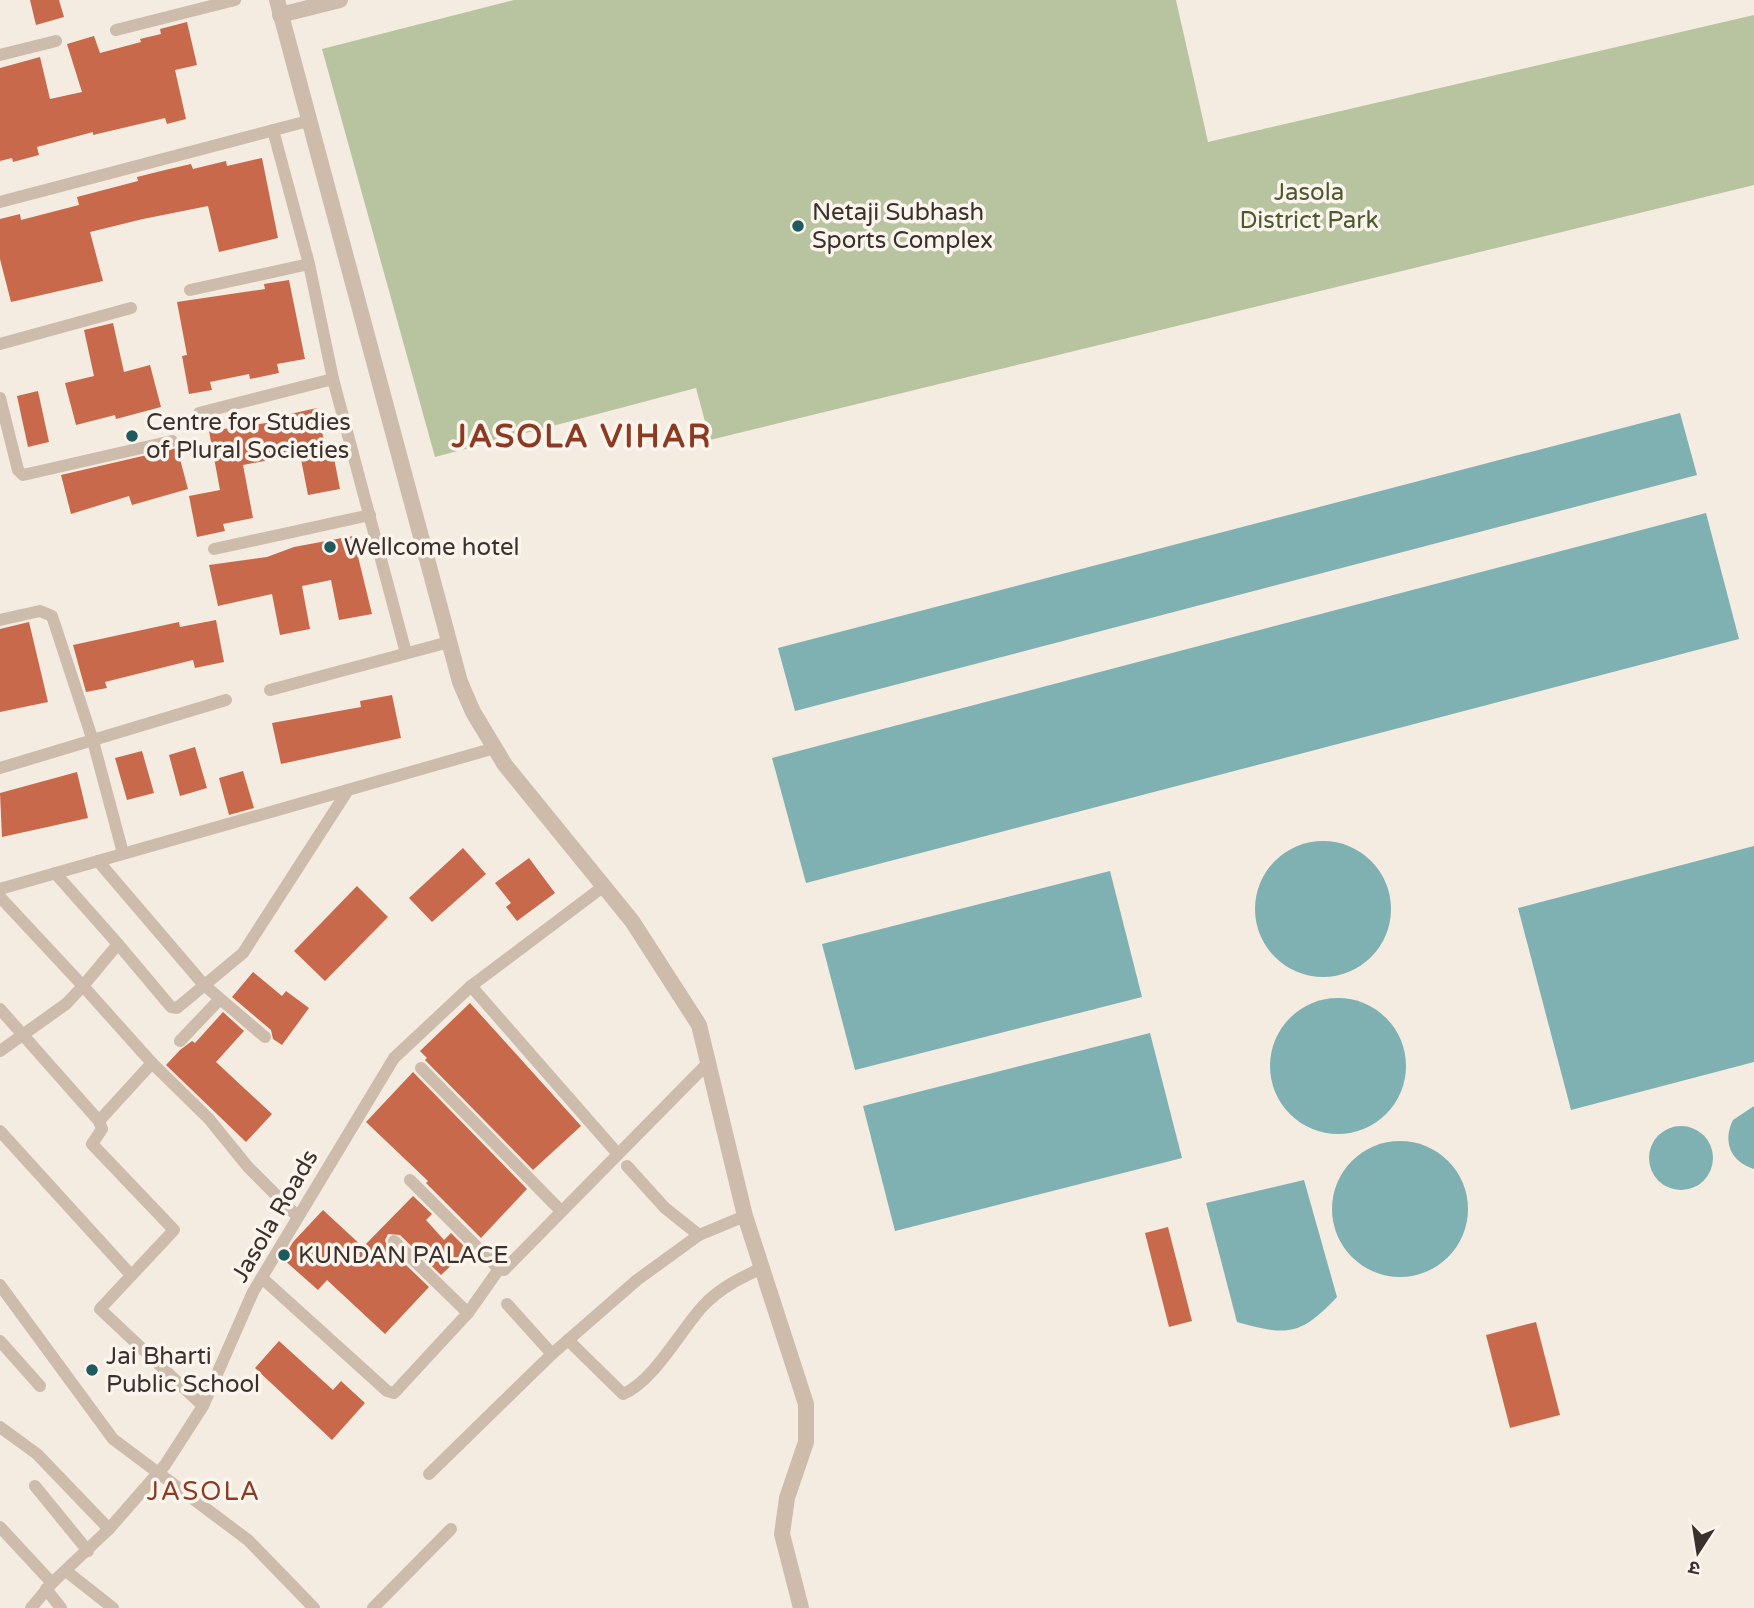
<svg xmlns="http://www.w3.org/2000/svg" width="1754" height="1608" viewBox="0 0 1754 1608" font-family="'Varela Round','Noto Sans Devanagari',sans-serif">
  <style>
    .green { fill: #b8c4a0 }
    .water { fill: #7fb0b2 }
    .building { fill: #c8694b }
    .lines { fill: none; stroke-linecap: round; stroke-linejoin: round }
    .minor { stroke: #cdbbac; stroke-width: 12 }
    .tertiary { stroke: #cdbbac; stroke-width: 16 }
    .poi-dot { fill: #1f5a5e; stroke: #fbf5ee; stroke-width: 2.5 }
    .labels { text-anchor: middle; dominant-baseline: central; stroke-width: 7; stroke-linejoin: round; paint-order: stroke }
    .park-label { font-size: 24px; fill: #4a5a2e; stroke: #fbf5ee }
    .poi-label { font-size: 24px; fill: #3b302b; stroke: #fbf5ee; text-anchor: start }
    .street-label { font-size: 24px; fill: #3b302b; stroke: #fbf5ee }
    .neighbourhood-label { font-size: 26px; letter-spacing: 2px; fill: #8c3b22; stroke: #fbf5ee }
    .district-label { font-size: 32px; font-weight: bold; letter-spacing: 2px; fill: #8c3b22; stroke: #fbf5ee }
  </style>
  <rect width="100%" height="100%" fill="#f4ebe1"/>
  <polygon class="green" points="514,0 1176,0 1208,142 1754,15 1754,185 710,440 696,388 435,457 322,49"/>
  <g class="water">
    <polygon points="1680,413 1697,475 795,711 778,648"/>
    <polygon points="1706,513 1739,639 806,883 772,758"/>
    <circle cx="1323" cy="909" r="68"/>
    <polygon points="1754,846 1754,1062 1571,1110 1518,908"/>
    <polygon points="1110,871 1142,997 855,1070 822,944"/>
    <circle cx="1338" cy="1066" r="68"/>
    <polygon points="1150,1033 1182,1158 895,1231 863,1106"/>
    <path d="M1754,1106V1169C1731,1162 1722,1142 1733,1120Z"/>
    <circle cx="1681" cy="1158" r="32"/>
    <circle cx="1400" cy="1209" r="68"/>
    <path d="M1304,1180L1337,1297C1300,1336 1288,1336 1237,1322L1206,1203Z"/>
  </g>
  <g class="building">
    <polygon points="30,0 59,0 64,17 36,25"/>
    <polygon points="187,22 197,65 175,70 186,119 167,124 165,118 93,135 93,132 37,147 39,155 13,162 12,158 0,161 0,68 40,57 50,99 82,92 67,44 94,36 100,53 141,42 140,39 161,34 160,29"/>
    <polygon points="262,158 278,238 219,252 208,206 143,219 90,232 103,281 11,302 0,259 0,219 20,214 21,220 79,205 77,197 138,181 137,177 165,170 191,164 193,169 226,161 227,166"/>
    <polygon points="289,280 305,359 277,364 279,373 250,379 249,374 210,382 212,390 189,394 182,356 187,355 177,302 265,289 264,284"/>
    <polygon points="113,323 124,372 150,365 161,407 116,419 115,415 76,425 65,383 94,376 84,330"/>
    <polygon points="38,391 49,442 28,447 17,396"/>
    <polygon points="317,408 327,455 333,453 340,489 308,495 300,454 243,465 253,518 223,524 225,531 197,537 189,496 220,490 209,431 273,422 272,418"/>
    <polygon points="177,448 188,489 132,505 129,496 71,514 61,475"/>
    <polygon points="353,536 372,614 339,620 331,580 302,586 310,629 280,635 272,594 218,606 209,565 267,557 294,547"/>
    <polygon points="216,620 224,662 195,668 193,660 105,682 107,688 86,692 73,645 179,622 180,627"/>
    <polygon points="29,622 48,702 0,712 0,629"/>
    <polygon points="392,695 401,738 281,764 272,723 361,707 360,701"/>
    <polygon points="195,747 207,788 180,796 169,755"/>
    <polygon points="142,751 154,793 127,800 115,758"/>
    <polygon points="243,771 254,808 229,815 219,778"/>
    <polygon points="77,772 88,818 2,837 0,793"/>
    <polygon points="463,848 486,874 432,922 409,898"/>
    <polygon points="529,858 555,893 517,921 506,907 511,903 495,883"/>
    <polygon points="357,886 388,917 325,981 294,951"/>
    <polygon points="253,972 282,996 286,991 309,1008 282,1045 273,1039 271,1030 232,997"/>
    <polygon points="470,1003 581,1126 533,1170 425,1060 427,1058 420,1051"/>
    <polygon points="223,1012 244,1031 216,1062 272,1114 246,1142 166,1065 180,1050 192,1041 195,1043"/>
    <polygon points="413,1072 527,1189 481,1238 426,1183 428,1181 366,1122"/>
    <polygon points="413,1196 432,1214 426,1220 444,1240 451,1233 468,1250 441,1275 400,1235 388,1234 385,1240 387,1247 429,1287 385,1334 327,1280 318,1290 283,1259 293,1242 323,1210 363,1247"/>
    <polygon points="1168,1227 1192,1321 1169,1327 1145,1233"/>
    <polygon points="1536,1322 1560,1415 1510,1428 1486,1335"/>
    <polygon points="279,1341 333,1390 341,1381 365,1403 332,1440 255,1368"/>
  </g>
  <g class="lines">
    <g class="minor">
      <polyline points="116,30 235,0"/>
      <polyline points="0,55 56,41"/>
      <polyline points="273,130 309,264 333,379 406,653"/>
      <polyline points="0,202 308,121"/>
      <polyline points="190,290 309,264"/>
      <polyline points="0,344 131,308"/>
      <polyline points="0,398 18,470 23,475 172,441"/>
      <polyline points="199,413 333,379"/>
      <polyline points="214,549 370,515"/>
      <polyline points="0,620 40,611 52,616 93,741 123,853"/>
      <polyline points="270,690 449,642"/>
      <polyline points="0,768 226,700"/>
      <polyline points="98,861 204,985 265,1037"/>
      <polyline points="55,873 118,944"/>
      <polyline points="0,889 495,748"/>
      <polyline points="0,897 83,986 66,1004 0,1051"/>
      <polyline points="471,986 617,1153"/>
      <polyline points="0,1009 99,1121 102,1129 92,1144 174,1230 100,1309 203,1406"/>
      <polyline points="180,1041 219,1000"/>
      <polyline points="421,1068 561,1211"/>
      <polyline points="99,1121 152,1063"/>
      <polyline points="0,1131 131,1275"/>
      <polyline points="627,1166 665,1208 699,1235"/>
      <polyline points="410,1180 499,1269 504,1270 709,1062"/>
      <polyline points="298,1217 248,1167 209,1119 152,1063 83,986 118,944 171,1007 177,1008 243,953 348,790"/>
      <polyline points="394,1241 468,1313"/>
      <polyline points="262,1278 387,1391 394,1393 468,1313 499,1269"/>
      <polyline points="0,1285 113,1439 248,1540 314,1608"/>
      <polyline points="507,1304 552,1354"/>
      <path d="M568,1340L623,1394C654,1381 680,1331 703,1306C720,1288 740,1278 762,1268"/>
      <polyline points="0,1341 40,1386"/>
      <polyline points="0,1427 37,1454 109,1529"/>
      <polyline points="429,1474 552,1354 637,1280 699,1235 745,1216"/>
      <polyline points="35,1486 88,1551"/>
      <polyline points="0,1527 52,1583"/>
      <polyline points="66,1571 113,1608"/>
      <polyline points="46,1589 61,1608"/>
      <polyline points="31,1608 52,1583 109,1529 165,1465 203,1406 253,1292 394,1058 471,986 604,886"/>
      <polyline points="373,1608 451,1529"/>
    </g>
    <g class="tertiary">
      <polyline points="277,0 460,682 473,712 505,765 632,921 699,1025 745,1216 806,1404 806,1442 787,1498 782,1534 801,1608"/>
      <polyline points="280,15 340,0"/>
    </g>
  </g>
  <g class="poi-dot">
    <circle cx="798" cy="226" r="7"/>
    <circle cx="132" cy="436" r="7"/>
    <circle cx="330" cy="547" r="7"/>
    <circle cx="284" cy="1255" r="7"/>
    <circle cx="92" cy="1370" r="7"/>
  </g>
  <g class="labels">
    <g class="park-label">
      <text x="1309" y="192">Jasola<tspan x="1309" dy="28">District Park</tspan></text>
    </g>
    <g class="poi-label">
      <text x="812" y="212">Netaji Subhash<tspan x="812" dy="28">Sports Complex</tspan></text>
      <text x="146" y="422">Centre for Studies<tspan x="146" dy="28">of Plural Societies</tspan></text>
      <text x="344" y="547">Wellcome hotel</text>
      <text x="298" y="1255">KUNDAN PALACE</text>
      <text x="106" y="1356">Jai Bharti<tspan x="106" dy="28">Public School</tspan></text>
    </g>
    <g class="street-label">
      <text transform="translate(275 1216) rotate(-60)">Jasola Roads</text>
    </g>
    <g class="neighbourhood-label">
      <text x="204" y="1491">JASOLA</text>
    </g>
    <g class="district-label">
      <text x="582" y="437">JASOLA VIHAR</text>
    </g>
  </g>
  <g transform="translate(1698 1552) rotate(192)" stroke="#fbf5ee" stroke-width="5" paint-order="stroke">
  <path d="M0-5L12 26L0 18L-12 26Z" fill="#3b302b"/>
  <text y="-10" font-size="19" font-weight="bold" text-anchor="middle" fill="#3b302b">उ</text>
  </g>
</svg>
